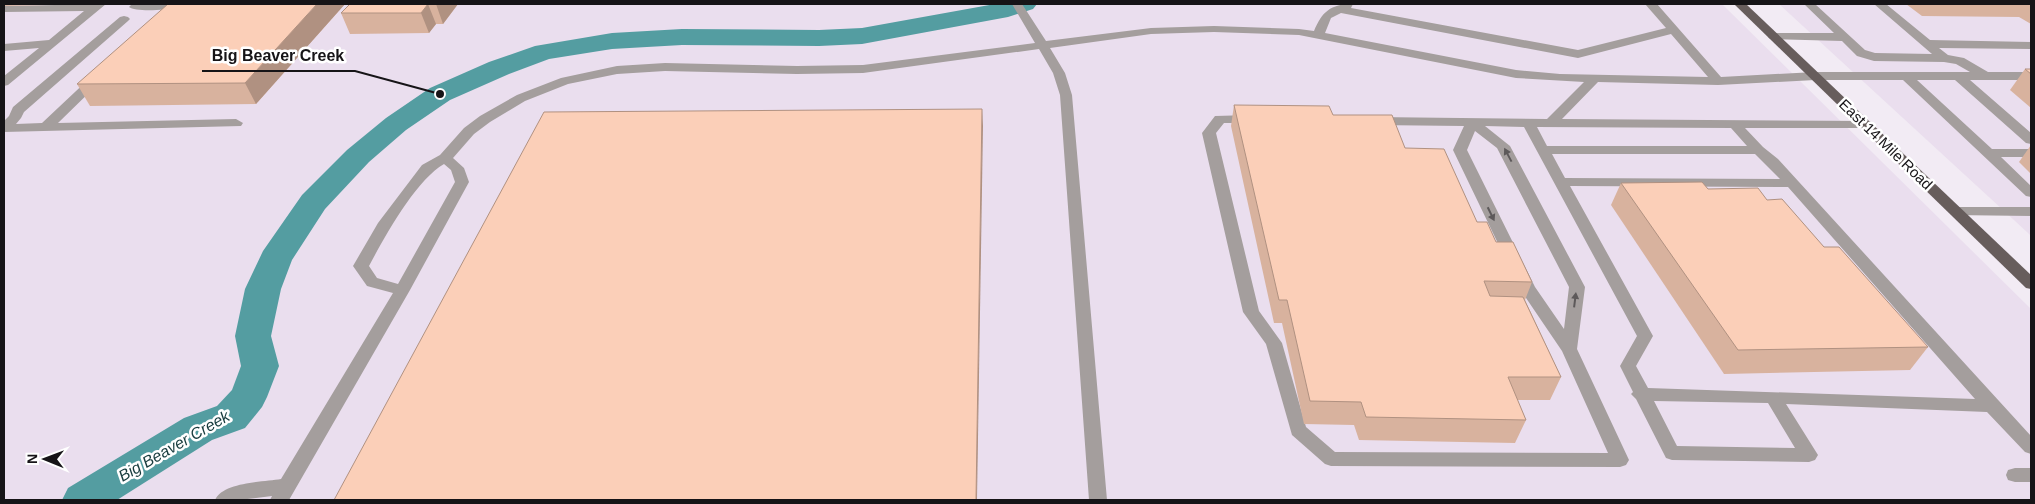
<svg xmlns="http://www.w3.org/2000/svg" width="2035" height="504" viewBox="0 0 2035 504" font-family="Helvetica,sans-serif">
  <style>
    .built { fill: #eadeee }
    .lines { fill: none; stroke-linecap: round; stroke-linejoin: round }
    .river { fill: #549da1; fill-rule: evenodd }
    .minor { fill: #a49e9d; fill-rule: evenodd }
    .major { fill: #675d5c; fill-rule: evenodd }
    .wall { fill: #d8b29e }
    .shaded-wall { fill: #b09181 }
    .building { fill: #fbcfb8; stroke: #b09181 }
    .oneway { fill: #5d595a }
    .labels { text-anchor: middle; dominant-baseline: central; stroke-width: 5; stroke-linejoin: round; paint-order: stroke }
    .street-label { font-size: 15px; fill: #161417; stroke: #fff }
    .water-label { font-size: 16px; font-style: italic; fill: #173b3d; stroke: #fff }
    .leader { fill: none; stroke: #161417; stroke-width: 2 }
    .callout-dot { fill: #161417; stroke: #fff; stroke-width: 2 }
    .callout-label { font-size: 16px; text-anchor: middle; font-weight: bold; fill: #161417; stroke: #fff; stroke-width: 5; stroke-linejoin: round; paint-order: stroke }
  </style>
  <rect width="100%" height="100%" fill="#f2ebf4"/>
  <g class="built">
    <polygon points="4,4 1722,4 2031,309 2031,500 4,500"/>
    <polygon points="1779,4 2031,4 2031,236 2027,232"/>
  </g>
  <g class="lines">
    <polygon class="river" points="995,4 1037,4 1033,9 1008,17 862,44 819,46 682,45 612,49 549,59 509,74 450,100 406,130 369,162 325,209 292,260 281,289 271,336 279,366 267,397 262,407 245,428 212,440 117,500 62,500 68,488 184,418 217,406 232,390 241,366 235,336 245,289 263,251 302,195 347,150 386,118 430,88 489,62 535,46 612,33 682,29 819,30 862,28"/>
    <g class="minor">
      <polygon points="106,4 8,85 4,86 4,76 39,48 4,51 4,44 49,40 84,11 4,12 4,6"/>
      <path d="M132,4H172L174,6C168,11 135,12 129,7Z"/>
      <path d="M1012,4H1022L1046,41L1151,28L1214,26L1299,29L1314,31C1322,12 1330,4 1353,4L1351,8L1578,50L1666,28L1645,4H1657L1721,77L1815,72H1970L1956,64L1944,62L1874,61L1857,56L1842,41L1770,39L1768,37L1770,35L1774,33H1834L1804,4H1815L1865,50L1875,53L1932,54L1874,4H1886L1930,40L2031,42V49L1939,48L1948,55L1964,58L1988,72H2031V80H1970L2031,133V144L2026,143L1955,80H1917L1992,149H2031V157H2001L2031,186V197L2026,196L1903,80H1815L1718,85L1598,82L1562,119L1870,121L1872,124L1865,128H1745L1763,147L1778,159L2031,436V454L2025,452L1987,412L1786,404L1818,455L1815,460L1809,462L1672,460L1666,458L1636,399L1631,394L1633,392L1620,366L1637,336L1524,127L1485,126L1510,146L1585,287L1577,349L1629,460L1626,465L1620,467L1331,466L1325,464L1292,435L1266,344L1243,312L1202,133L1215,116L1251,115L1257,119L1251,123H1224L1216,133L1259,311L1282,343L1306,427L1335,452L1608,453L1562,351L1520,289L1453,150L1464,126L1374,125L1368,121L1374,117L1547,119L1584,82L1516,78L1299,35L1214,32L1151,34L1050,48L1065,73L1072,95L1107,500H1089L1060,95L1053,73L1039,49L863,73L797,74L665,71L617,74L568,84L525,101L490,122L474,134L453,158L464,168L469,182L410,290L289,500H270L272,496L239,500H215C223,482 263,482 281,479L393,293L367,286L353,266L378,223L422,165L440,155L464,128L480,116L517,95L561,78L617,66L665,63L797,66L863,65L1035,43ZM1341,13L1578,58L1671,34L1708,77L1560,74L1516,70L1325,33L1331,18ZM1537,127L1731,128L1747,146H1547ZM1475,131L1497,148L1569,287L1564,329L1535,287L1467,150ZM1552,154H1755L1780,179L1565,178ZM444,164L451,170L455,182L398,284L377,278L369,266C385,236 416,180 444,164ZM1570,186L1788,187L1975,399L1648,388L1636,366L1653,336ZM1654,401L1768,403L1795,448L1677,446Z"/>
      <polygon points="124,16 128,17 130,19 128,21 24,112 21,118 16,124 42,123 92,76 96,75 102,79 100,82 58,123 236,119 243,123 241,126 4,132 4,121 9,116 13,107 120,17"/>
      <polygon points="1957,207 2031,207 2031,216 1952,215 1950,212 1952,209"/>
      <polygon points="2015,468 2031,468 2031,482 2015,482 2008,480 2006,475 2008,470"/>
    </g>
    <polygon class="major" points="1734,4 1746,4 2031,275 2031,289 2026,288"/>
  </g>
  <g class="wall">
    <polygon points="4,4 49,4 47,5 4,6"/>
    <polygon points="345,4 256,104 90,106 77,84"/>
    <polygon points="350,4 458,4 443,24 436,24 429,33 350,34 341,13"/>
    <polygon points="1906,4 2031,4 2031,24 2019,17 1922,16"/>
    <polygon points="2025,69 2031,69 2031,108 2010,90"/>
    <polygon points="1234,105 1333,115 1405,148 1477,222 1532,282 1525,300 1561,377 1550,400 1517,400 1526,420 1515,443 1359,440 1354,425 1304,424 1282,323 1274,323 1231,126"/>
    <polygon points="2031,145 2031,174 2019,162"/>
    <polygon points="1621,183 1708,189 1767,200 1824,247 1928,347 1910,370 1724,374 1611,205"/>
  </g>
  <g class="shaded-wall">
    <polygon points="317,4 345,4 256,104 245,83"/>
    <polygon points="428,4 436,24 429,33 421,13"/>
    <polygon points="436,4 458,4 443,24"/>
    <polygon points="982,109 983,126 977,500 976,500"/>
  </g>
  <g class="building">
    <polygon points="168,4 317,4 245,83 77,84"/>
    <polygon points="350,4 428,4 421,13 341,13"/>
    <polygon points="2025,69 2031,69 2031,74"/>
    <polygon points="1234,105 1329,106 1333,115 1392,115 1405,148 1444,149 1477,222 1487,222 1496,242 1513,242 1532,282 1484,281 1490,296 1523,297 1561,377 1508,377 1526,420 1366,417 1361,402 1310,401 1287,300 1279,300"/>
    <polygon points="982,109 976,500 334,500 544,112"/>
    <polygon points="1702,182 1708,189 1758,188 1767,200 1782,199 1824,247 1839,247 1928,347 1738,350 1621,183"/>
  </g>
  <defs><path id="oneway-solid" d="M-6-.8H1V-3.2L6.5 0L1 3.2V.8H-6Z" transform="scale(1.25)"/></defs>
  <g class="oneway">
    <use href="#oneway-solid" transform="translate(1508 155) rotate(-118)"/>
    <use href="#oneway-solid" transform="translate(1491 214) rotate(64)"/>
    <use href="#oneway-solid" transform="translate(1575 300) rotate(-83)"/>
  </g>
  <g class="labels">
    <g class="street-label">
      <text transform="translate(1886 144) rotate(44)">East 14 Mile Road</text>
    </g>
    <g class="water-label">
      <text transform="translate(174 446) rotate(-30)">Big Beaver Creek</text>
    </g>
  </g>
  <path class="leader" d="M440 94L355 71H202"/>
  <circle class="callout-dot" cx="440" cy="94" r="5"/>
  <g class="callout-label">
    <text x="278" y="61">Big Beaver Creek</text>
  </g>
  <rect width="2035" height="504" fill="none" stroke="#161417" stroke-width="10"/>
  <g transform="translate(45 459) rotate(271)" stroke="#ffffff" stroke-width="4" paint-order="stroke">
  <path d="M0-4L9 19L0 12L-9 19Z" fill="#161417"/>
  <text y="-8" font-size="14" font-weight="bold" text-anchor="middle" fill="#161417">N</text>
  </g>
</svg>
